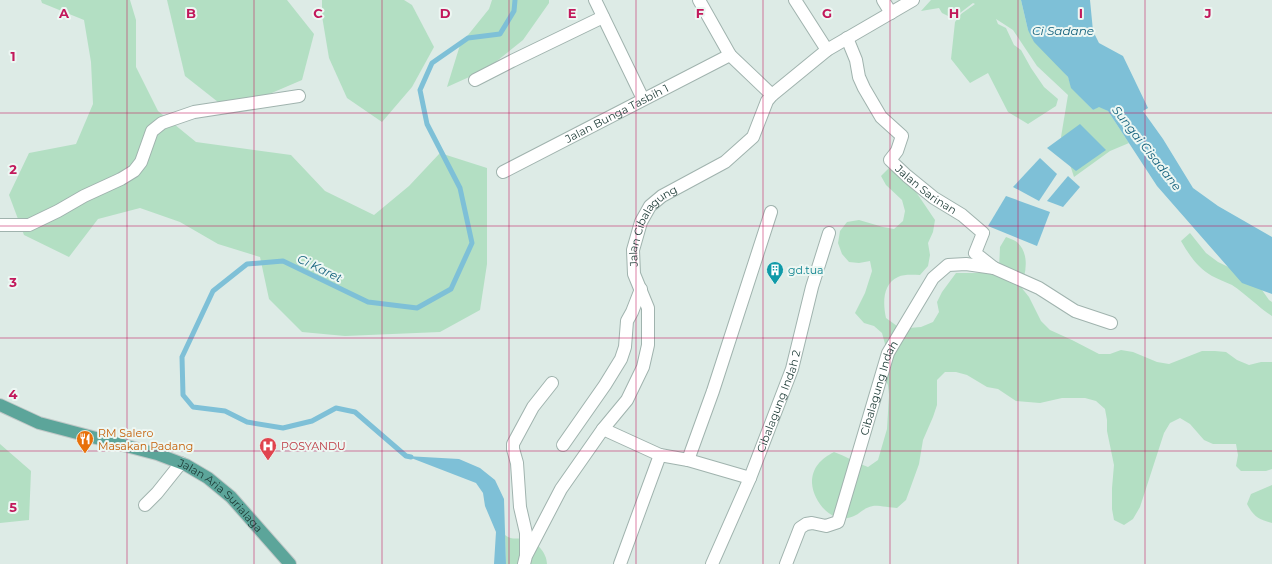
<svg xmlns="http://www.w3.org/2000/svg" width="1272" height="564" viewBox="0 0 1272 564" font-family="Montserrat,sans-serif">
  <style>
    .green { fill: #b3dfc3 }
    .water { fill: #7ec0d7 }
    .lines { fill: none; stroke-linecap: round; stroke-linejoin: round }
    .stream { stroke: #7ec0d7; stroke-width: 5 }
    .street-casing { stroke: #a0b3ae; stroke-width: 14 }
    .primary-casing { stroke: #c0c8c7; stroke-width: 14 }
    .street { stroke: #fff; stroke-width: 12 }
    .primary { stroke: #5ca59a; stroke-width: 12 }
    .grid { fill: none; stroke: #c2185b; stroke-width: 1; stroke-opacity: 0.55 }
    .labels { text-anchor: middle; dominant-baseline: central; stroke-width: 4; stroke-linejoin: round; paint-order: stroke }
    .street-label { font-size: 11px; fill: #1d3b36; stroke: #edf7f3 }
    .culture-label { font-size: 11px; fill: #0d838f; stroke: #edf7f3; text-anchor: start }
    .food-label { font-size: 11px; fill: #c56008; stroke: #edf7f3; text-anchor: start }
    .health-label { font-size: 11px; fill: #be3a42; stroke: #edf7f3; text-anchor: start }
    .water-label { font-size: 12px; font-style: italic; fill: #12607c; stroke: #edf7f3 }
    .grid-label { font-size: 13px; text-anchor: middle; font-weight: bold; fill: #c2185b; stroke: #edf7f3; stroke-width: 4; stroke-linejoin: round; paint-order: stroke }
  </style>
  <rect width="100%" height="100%" fill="#ddebe6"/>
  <g class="green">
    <polygon points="41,0 130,0 136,20 136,67 158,111 196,142 291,155 325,191 374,215 409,186 440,153 487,168 487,264 480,310 440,332 345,336 302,332 269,299 260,257 218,244 180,222 140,208 98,219 69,257 24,235 9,195 29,153 76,144 93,104 91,62 84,20 42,3"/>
    <polygon points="167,0 287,0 314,34 302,80 260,98 218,102 185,76"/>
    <polygon points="322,0 404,0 412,5 434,47 412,87 382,122 347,98 329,58 322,16"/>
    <polygon points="492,0 549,0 549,3 523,40 487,69 447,87 460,45 489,9"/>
    <polygon points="931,0 1021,0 1028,30 1068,77 1072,88 1093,110 1099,106 1108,111 1129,143 1110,151 1074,177 1061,137 1068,95 1037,66 1013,30 996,19 998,24 1006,28 1014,45 1021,50 1031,68 1044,87 1058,99 1056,106 1028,124 1008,112 988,73 970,83 951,59 955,22 961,14 975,4 973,3 960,13 950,17 942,13 939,8 921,11"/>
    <path d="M889,168L914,189L935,220L933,232L928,243L930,255L928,266L920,275C913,275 904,274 898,277C882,284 883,304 886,318L897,326L909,328L921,327L933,322L939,312L937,302L942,292L956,273H987L999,269L1000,247L1006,237C1009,238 1014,240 1017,242C1030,254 1026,273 1021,287L1029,297L1041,321L1050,330L1072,340L1099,354H1110L1121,350L1133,352L1157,362L1169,364L1202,351H1215L1226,352L1237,360L1249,365L1261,362H1272V469L1266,471H1241L1236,466L1238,455L1236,444H1213L1204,440L1190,424L1180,418L1170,423L1164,433L1140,507L1133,519L1124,525L1114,520L1112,509V488L1114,465L1107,431V420L1105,409L1096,401L1085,398H1062L1040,403L1016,401L998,389L987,387L967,375L956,372H945L937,380V405L933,417L923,440L919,464L906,500L897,508C891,508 877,505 873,506C863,508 861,513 854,516C833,526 813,502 812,483C812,467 821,459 834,452C846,456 856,463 868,467L878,460L887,429L889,395L888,385L884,377L885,344L882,333L874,326L864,323L855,313L865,293L872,271L870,261L859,263L849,262L842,254L838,243L840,231L847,222L859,220L883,227L894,229L903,221L905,211L902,200L886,185L881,176Z"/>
    <path d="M1190,233L1206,253L1218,262L1241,273L1262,290L1269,300L1272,302V316C1258,307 1246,294 1232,285C1225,282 1218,279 1212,276C1198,268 1189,255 1181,241Z"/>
    <polygon points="0,444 31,471 29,520 0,523"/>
    <path d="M1272,485V523C1258,519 1254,517 1247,504L1251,494Z"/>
    <path d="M505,535C513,541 517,537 526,539C537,542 547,553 547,564H506Z"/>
  </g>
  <g class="water">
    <polygon points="1021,0 1090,0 1093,31 1099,43 1123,56 1148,108 1143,111 1163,139 1193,188 1218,206 1272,237 1272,294 1242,283 1157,186 1108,111 1099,107 1093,110 1071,88 1068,77 1034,42 1028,30"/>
    <polygon points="1080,124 1106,150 1076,171 1047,148"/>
    <polygon points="1040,158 1057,174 1039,201 1013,187"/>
    <polygon points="1068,176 1080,187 1063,207 1047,201"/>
    <polygon points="1006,196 1050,212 1037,246 988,226"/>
    <polygon points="406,456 459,459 480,468 495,480 504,499 506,564 494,564 496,532 485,506 483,493 476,483"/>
  </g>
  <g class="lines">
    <polyline class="stream" points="411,457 406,456 355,412 336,408 312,421 283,428 247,422 225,411 193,407 183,395 182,357 213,291 247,264 283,261 368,302 417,308 451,289 472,243 460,188 427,124 420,90 432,63 468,38 500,34 514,11 515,0"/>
    <defs>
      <g id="street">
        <polyline points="595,0 643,99"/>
        <polyline points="699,0 730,55 772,95"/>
        <polyline points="795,0 827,50"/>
        <polyline points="883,0 891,13"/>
        <path id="s1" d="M847,38L856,60L859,77L864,88L881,117L902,136L897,151L890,160L907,176L934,198L962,215L983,233L975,253L994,268"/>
        <polyline points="475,80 512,61 603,17"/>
        <path id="s2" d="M503,172L730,55"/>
        <polyline points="0,225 29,225 58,211 84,196 121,179 134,171 141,162 152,131 162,123 194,112 299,96"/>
        <polyline points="603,429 660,455 688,460 750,478"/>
        <polyline points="563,445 605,385 621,359 625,347 627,321 632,312 641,289"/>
        <polyline points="688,460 713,391 771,212"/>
        <polyline points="145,505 157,493 181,463"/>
        <polyline points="526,555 526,533 520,507 517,463 513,449 513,444 533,407 552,383"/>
        <path id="s3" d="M524,564L526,556L561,489L603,429L627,400L643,367L648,345V308L634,274L633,250L641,222L650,206L662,196L725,162L753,137L767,101L772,95L827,50L913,0"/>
        <polyline points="620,564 660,455"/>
        <path id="s4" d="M712,564L750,478L792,369L812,287L829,233"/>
        <path id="s5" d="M786,564L800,528L806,524L812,523L826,526L838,522L888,353L933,278L948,265L966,264L994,268L1039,288L1075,311L1111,323"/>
      </g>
      <g id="primary">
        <path id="s6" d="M0,405L39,423L157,454L186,465L208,478L231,497L290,564"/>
      </g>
    </defs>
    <use href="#street" class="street-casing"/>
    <use href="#primary" class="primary-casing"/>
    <use href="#street" class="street"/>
    <use href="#primary" class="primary"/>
  </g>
  <path class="grid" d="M127,0V564M254,0V564M382,0V564M509,0V564M636,0V564M763,0V564M890,0V564M1018,0V564M1145,0V564M0,113H1272M0,226H1272M0,338H1272M0,451H1272"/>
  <defs>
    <symbol id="building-pin" viewBox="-11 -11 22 30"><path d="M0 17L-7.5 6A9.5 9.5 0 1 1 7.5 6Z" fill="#0f9aa8" stroke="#edf7f3"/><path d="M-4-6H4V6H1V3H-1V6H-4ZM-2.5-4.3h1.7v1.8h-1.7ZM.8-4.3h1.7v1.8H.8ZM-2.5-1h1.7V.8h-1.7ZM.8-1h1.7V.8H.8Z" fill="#fff"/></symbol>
    <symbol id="restaurant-pin" viewBox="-11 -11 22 30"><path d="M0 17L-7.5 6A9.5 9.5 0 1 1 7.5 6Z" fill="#e8710a" stroke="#edf7f3"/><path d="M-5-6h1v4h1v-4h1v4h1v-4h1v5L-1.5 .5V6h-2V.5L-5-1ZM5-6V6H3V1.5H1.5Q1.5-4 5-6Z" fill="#fff"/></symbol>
    <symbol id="hospital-pin" viewBox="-11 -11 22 30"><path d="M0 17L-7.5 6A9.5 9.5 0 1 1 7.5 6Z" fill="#e0444e" stroke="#edf7f3"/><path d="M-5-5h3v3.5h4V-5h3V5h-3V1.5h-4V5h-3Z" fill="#fff"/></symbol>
  </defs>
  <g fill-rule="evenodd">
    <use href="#building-pin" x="765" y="260" width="20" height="27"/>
    <use href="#restaurant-pin" x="75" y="429" width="20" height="27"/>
    <use href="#hospital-pin" x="258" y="436" width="20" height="27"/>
  </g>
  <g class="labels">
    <g class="street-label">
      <text stroke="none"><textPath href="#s2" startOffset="128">Jalan Bunga Tasbih 1</textPath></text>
      <text stroke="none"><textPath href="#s1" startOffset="189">Jalan Sarinan</textPath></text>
      <text stroke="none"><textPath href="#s3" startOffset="383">Jalan Cibalagung</textPath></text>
      <text stroke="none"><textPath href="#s5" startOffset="219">Cibalagung Indah</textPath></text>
      <text stroke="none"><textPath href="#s4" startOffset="176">Cibalagung Indah 2</textPath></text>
      <text stroke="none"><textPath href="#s6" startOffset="242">Jalan Aria Surialaga</textPath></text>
    </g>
    <g class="culture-label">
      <text x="788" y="270">gd.tua</text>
    </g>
    <g class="food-label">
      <text x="98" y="433">RM Salero<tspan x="98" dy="13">Masakan Padang</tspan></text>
    </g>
    <g class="health-label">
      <text x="281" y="446">POSYANDU</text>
    </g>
    <g class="water-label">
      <text x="1063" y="30">Ci Sadane</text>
      <text transform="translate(1147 148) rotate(52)">Sungai Cisadane</text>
      <text transform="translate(320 268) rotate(26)">Ci Karet</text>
    </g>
  </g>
  <g class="grid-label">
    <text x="64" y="18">A</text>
    <text x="191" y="18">B</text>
    <text x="318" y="18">C</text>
    <text x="445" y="18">D</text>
    <text x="572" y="18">E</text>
    <text x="700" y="18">F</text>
    <text x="827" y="18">G</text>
    <text x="954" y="18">H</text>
    <text x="1081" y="18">I</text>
    <text x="1208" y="18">J</text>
    <text x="13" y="61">1</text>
    <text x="13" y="174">2</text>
    <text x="13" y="287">3</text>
    <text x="13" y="399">4</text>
    <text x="13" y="512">5</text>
  </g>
</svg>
